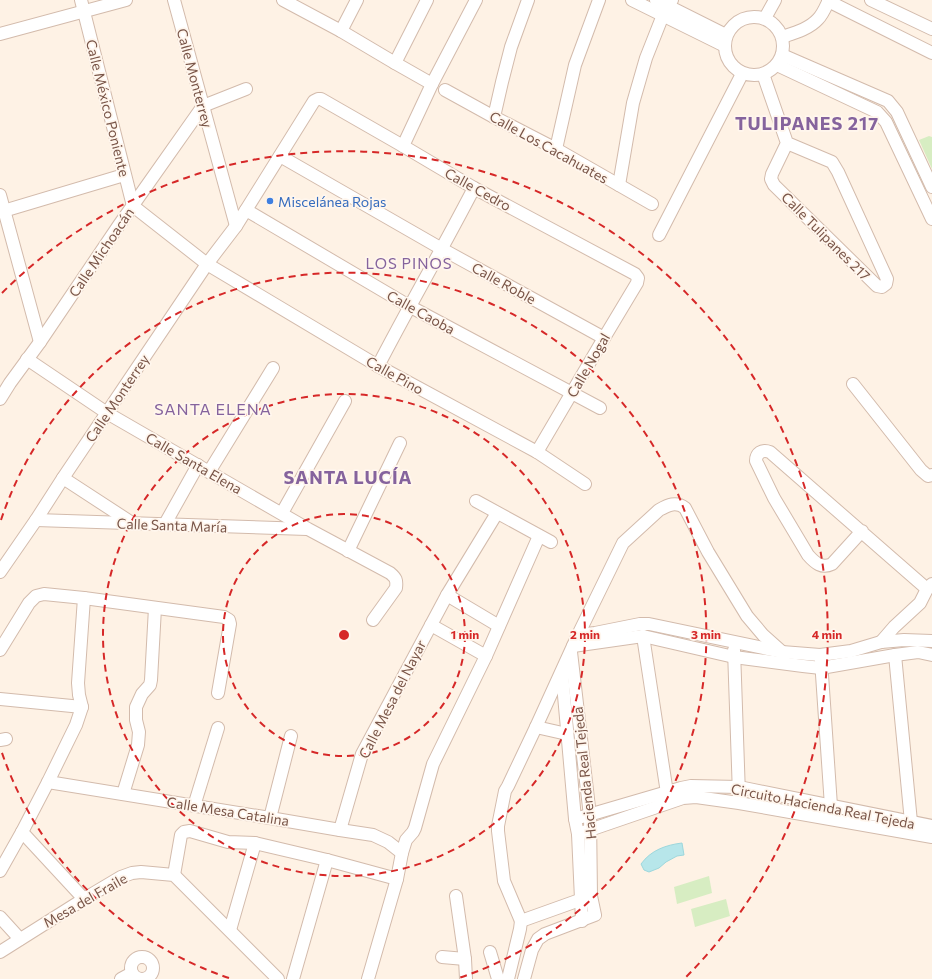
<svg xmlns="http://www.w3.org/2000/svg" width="932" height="979" viewBox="0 0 932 979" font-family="Commissioner,sans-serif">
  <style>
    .green { fill: #d7edc2 }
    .water { fill: #b7e6ea; stroke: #9dd7dc }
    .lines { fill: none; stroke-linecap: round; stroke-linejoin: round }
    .minor-casing { stroke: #d3bbac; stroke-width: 14 }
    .minor { stroke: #fff; stroke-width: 12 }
    .ring { fill: none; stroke: #d62828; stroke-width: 2; stroke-dasharray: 7 5 }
    .shop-dot { fill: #3f7fe0; stroke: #fff6ed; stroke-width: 1.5 }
    .labels { text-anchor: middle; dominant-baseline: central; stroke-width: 3.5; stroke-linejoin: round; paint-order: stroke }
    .street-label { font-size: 14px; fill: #795548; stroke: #fff6ed }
    .shop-label { font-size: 14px; fill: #366cbe; stroke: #fff6ed; text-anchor: start }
    .neighbourhood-label { font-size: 15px; letter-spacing: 1px; fill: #85639d; stroke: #fff6ed }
    .quarter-label { font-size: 16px; letter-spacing: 1px; fill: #85639d; stroke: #fff6ed }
    .district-label { font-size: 18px; font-weight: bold; letter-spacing: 1px; fill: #85639d; stroke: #fff6ed }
    .centre { fill: #d62828; stroke: #fff6ed; stroke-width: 2 }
    .ring-label { font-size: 12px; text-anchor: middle; font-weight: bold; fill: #d62828; stroke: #fff6ed; stroke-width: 3.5; stroke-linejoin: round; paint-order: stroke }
  </style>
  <rect width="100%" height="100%" fill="#fef2e5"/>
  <g class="green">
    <polygon points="929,136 932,137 932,169 919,140"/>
    <polygon points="709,876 712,893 677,904 674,887"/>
    <polygon points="726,899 730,916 695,927 691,909"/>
  </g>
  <path class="water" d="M682,843L684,855L677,856L666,862L659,868L649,872L644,870L641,864C651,850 666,845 682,843Z"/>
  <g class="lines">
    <defs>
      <g id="minor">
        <polyline points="81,0 133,206"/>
        <polyline points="174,0 236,226"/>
        <polyline points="283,0 341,31 395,63 432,84"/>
        <polyline points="632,0 725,46"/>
        <polyline points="656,0 726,35"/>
        <polyline points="871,0 932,29"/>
        <polyline points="828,1 932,53"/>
        <circle cx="754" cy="46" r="29"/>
        <polyline points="765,18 775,0"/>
        <polyline points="341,31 357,0"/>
        <polyline points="0,34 126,0"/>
        <path d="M782,37C794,33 809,29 818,19C823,14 826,6 829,0"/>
        <polyline points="782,55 888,101 897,112 932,187"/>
        <polyline points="395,63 427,0"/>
        <polyline points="777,65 877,112 886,122 932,219"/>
        <polyline points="763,74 787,143 772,174 771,179 774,185 877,286 882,287 886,284 887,279 838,172 832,162 787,143"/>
        <polyline points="445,90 494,117 556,149 652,204"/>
        <polyline points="494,117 502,82 511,47 528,0"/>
        <polyline points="403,146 432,84 476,0"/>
        <polyline points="556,149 575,65 599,0"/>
        <polyline points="280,156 442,249 604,338"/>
        <polyline points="619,185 633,103 646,58 663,15 672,0"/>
        <polyline points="0,195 40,342"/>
        <polyline points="133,206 207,264 378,366 537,452 585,484"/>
        <polyline points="246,210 409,306 600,408"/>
        <polyline points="0,212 124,175"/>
        <polyline points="659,235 742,74"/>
        <path d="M27,359L107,413L308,529L390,573C396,578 397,580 396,588L373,620"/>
        <path d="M378,366C409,306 443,248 474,188"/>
        <polyline points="853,384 921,470 928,476 932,475"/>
        <polyline points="0,399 10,383 40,342 119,225 203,106 246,89"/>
        <polyline points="209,472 273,368"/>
        <polyline points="63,478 132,523"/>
        <polyline points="476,501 551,542"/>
        <polyline points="282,513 345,401"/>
        <polyline points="36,520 307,529"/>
        <polyline points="165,524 198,465"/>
        <path d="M862,531L832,564C822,569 815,563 808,555L774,498L756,461C756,453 762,449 770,452L927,589"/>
        <polyline points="348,551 400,443"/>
        <polyline points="0,572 36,520 63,478 207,264 236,226 314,101 318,99 321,99 403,146 474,188 635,274 638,278 637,283 604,338 537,452"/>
        <polyline points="447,595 499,626"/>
        <polyline points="431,625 486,656"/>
        <polyline points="578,635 595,633 640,624 649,624 782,652 820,655 851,651 881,642 904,640 932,641"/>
        <polyline points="643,636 667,793"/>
        <polyline points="881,642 894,627 920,603 927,589 932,584"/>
        <polyline points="573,646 643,636 734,657 803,666 821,668 895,655 918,652 932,655"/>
        <polyline points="0,650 29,603 36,596 44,594 84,598 224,617 229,620 230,624 218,693"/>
        <polyline points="734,650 739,795"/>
        <polyline points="895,655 911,822"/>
        <polyline points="821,660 831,806"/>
        <polyline points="562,673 575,819 578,834 582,921"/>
        <polyline points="0,699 82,707"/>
        <polyline points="536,727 567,734"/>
        <polyline points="0,740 6,739"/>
        <polyline points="48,782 270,818 340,830 373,835 388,842 402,853"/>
        <polyline points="123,794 138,745 139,732 136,720 136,707 142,694 150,685 151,680 155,608"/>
        <polyline points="194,806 218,728"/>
        <polyline points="270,818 291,736"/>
        <polyline points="575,819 681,788 691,786 739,787 932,826"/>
        <polyline points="340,830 362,754 447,595 497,513"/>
        <polyline points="22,832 84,899"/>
        <polyline points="578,834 683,798 696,797 739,803 932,837"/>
        <polyline points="0,871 22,832 48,782 76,725 82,707 79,695 78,683 84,598"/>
        <polyline points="174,875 181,835 184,832 190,831 228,842 255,843 327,860 397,879"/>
        <polyline points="456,896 465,959 466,979"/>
        <polyline points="0,917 20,939"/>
        <path d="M521,921L504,881L498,831V826L505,791L508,786L536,727L578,635L623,543L659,510C668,505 676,501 685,508L708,552L747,616L763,635L782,652"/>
        <polyline points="521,921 588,897"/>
        <polyline points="230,930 255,843"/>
        <polyline points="0,952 84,899 121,877 132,873 141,872 174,875 278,979"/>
        <polyline points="490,952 498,979"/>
        <polyline points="442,957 465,959"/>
        <circle cx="142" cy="968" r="11"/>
        <polyline points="121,979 132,973"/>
        <polyline points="293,979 327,860"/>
        <polyline points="368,979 397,879 402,853 406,840 413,832 415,828 433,764 486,656 539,536"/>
        <polyline points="508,979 520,929 521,921"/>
        <polyline points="524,979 532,950 538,939 545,934 595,915 591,896 590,816 571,652"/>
      </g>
    </defs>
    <use href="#minor" class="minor-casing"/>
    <use href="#minor" class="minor"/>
  </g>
  <g class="ring">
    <circle cx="344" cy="635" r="121"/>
    <circle cx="344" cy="635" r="241"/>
    <path d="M229 978A362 362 0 0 1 1 750M1 520A362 362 0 1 1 459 978"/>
    <path d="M2 293A483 483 0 1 1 686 977"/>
  </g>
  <circle class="shop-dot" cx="270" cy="201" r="4"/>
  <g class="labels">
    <g class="street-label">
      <text transform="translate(195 78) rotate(75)">Calle Monterrey</text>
      <text transform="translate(108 108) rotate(76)">Calle México Poniente</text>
      <text transform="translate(549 147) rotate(29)">Calle Los Cacahuates</text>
      <text transform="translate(478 189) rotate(29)">Calle Cedro</text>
      <text transform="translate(826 236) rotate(45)">Calle Tulipanes 217</text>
      <text transform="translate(101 252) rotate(-56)">Calle Michoacán</text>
      <text transform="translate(504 283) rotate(29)">Calle Roble</text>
      <text transform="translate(421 312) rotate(29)">Calle Caoba</text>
      <text transform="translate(588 365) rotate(-60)">Calle Nogal</text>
      <text transform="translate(395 375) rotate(29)">Calle Pino</text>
      <text transform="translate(117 398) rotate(-56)">Calle Monterrey</text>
      <text transform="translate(194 463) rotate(30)">Calle Santa Elena</text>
      <text transform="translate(172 525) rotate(2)">Calle Santa María</text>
      <text transform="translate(392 699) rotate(-63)">Calle Mesa del Nayar</text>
      <text transform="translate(584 773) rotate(-96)">Hacienda Real Tejeda</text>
      <text transform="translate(823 806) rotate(11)">Circuito Hacienda Real Tejeda</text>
      <text transform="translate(228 811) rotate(9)">Calle Mesa Catalina</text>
      <text transform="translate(85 900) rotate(-30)">Mesa del Fraile</text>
    </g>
    <g class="shop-label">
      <text x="278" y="201">Miscelánea Rojas</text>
    </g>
    <g class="neighbourhood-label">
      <text x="409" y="263">LOS PINOS</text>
    </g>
    <g class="quarter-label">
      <text x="213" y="408">SANTA ELENA</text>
    </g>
    <g class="district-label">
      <text x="807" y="123">TULIPANES 217</text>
      <text x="348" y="477">SANTA LUCÍA</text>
    </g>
  </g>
  <circle cx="344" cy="635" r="6" class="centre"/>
  <g class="ring-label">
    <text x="465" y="639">1 min</text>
    <text x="585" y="639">2 min</text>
    <text x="706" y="639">3 min</text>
    <text x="827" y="639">4 min</text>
  </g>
</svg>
